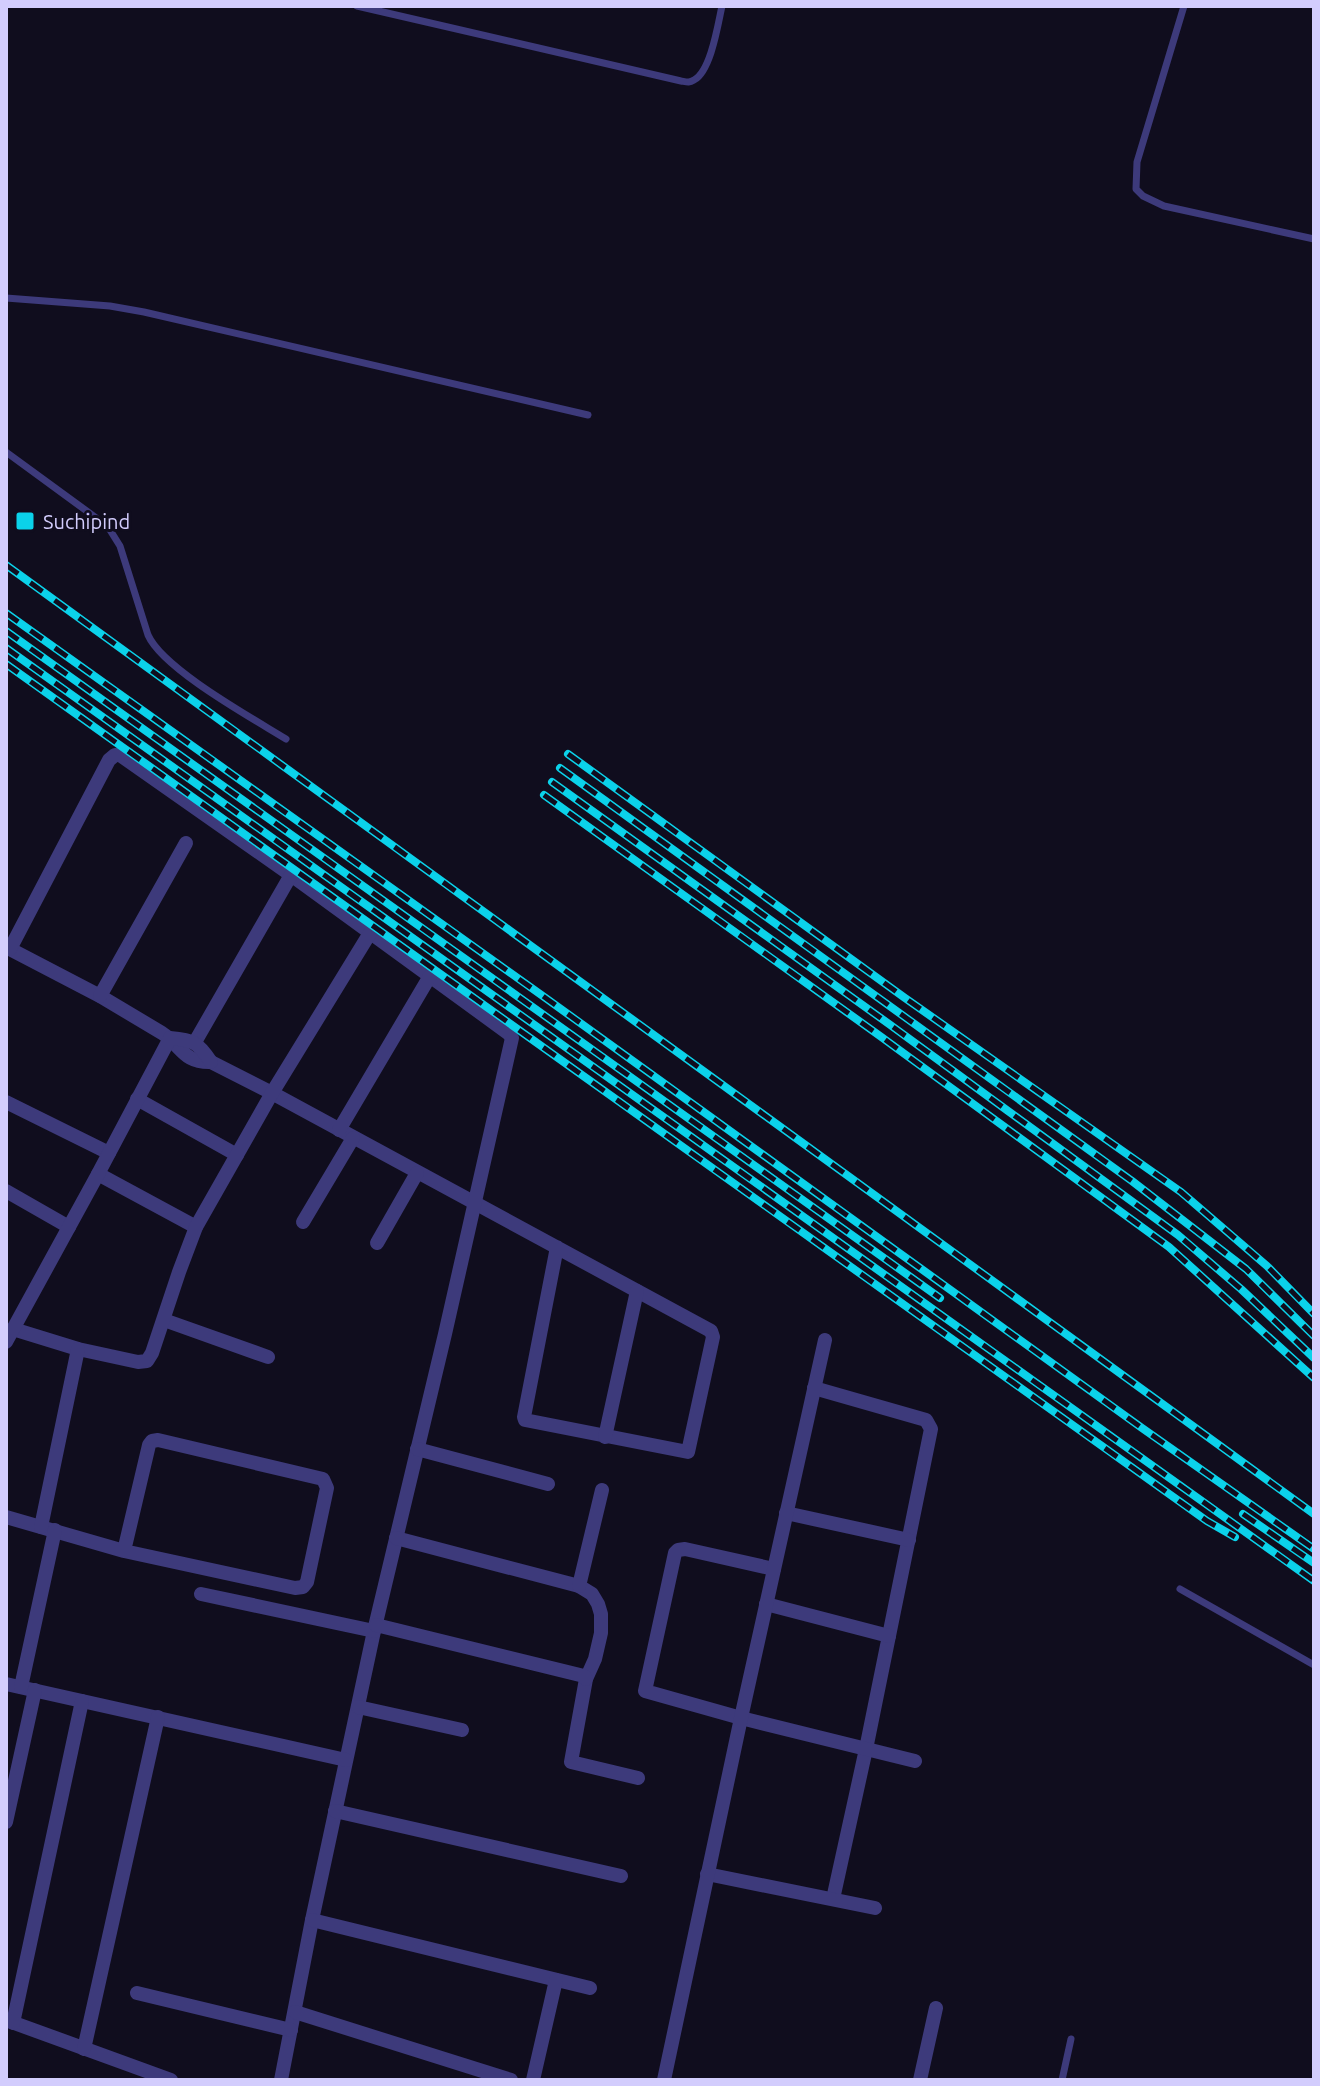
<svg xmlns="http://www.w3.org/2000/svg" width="1320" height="2086" viewBox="0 0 1320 2086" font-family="Ubuntu,sans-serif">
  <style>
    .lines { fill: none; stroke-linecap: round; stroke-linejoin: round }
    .lane { stroke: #3d3a7b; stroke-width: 7 }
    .street { stroke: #3d3a7b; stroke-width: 14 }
    .rail-casing { stroke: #0bd2ea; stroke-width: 8 }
    .rail { stroke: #100d1e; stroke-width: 5; stroke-dasharray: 15; stroke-linecap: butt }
    .poi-dot { fill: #0bd2ea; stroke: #100d1e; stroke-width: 3 }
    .labels { text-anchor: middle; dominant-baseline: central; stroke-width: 6; stroke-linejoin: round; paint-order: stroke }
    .poi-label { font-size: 20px; fill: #d3cdfd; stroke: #100d1e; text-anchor: start }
  </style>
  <rect width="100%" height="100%" fill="#100d1e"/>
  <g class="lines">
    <g class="lane">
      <path d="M357,6L681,81C687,82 689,83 694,80C711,71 718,24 722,6"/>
      <polyline points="1184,6 1137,162 1136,189 1143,196 1164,206 1314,239"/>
      <polyline points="6,298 110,306 144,312 588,415"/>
      <path d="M6,452L99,520L110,530L120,546L148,635C163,669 252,718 286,739"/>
      <polyline points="1180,1589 1314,1665"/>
      <polyline points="1062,2080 1071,2039"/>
    </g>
    <g class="street">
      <path d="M6,947L100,996L162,1033C182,1046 183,1063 211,1062L272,1093L711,1331L713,1337L688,1452L525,1420L524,1417L557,1247"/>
      <polyline points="10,949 109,760 115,755 120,755 291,875 508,1033 512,1038 445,1334 374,1631 312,1920 281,2080"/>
      <polyline points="100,996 186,843"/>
      <polyline points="195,1042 291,875"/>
      <polyline points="137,1099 237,1155"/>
      <polyline points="6,1102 109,1153"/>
      <polyline points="339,1130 430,976"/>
      <polyline points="98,1174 196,1227"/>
      <polyline points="6,1191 69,1227"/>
      <polyline points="303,1222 353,1138"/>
      <polyline points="377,1243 417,1173"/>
      <polyline points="164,1320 268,1357"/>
      <polyline points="13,1329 78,1349 138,1362 147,1361 152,1353 179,1272 196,1227 272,1093 370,933"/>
      <path d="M6,1342L98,1174L170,1038C193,1040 198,1042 211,1062"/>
      <polyline points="814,1388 926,1420 931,1429 866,1749 833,1899"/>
      <polyline points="605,1437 637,1291"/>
      <polyline points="417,1449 548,1484"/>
      <polyline points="786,1513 909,1540"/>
      <polyline points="6,1517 124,1551 295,1588 303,1587 307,1582 327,1488 323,1479 158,1440 152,1441 149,1445 124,1551"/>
      <polyline points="41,1527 78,1349"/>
      <polyline points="396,1538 579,1586 592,1594 598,1604 601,1614 601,1633 595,1659 586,1679 571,1762 638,1778"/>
      <polyline points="774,1569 685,1549 678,1550 675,1553 645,1691 741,1718 915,1761"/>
      <polyline points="579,1586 602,1490"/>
      <polyline points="201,1594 374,1631"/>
      <polyline points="766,1604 889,1636"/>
      <polyline points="376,1625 584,1676 586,1679"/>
      <polyline points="6,1684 346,1760"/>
      <polyline points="21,1687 55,1530"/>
      <polyline points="358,1707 462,1730"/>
      <polyline points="335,1811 621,1876"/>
      <polyline points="6,1822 35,1690"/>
      <polyline points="707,1874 875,1908"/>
      <polyline points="312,1920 590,1988"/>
      <polyline points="137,1993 291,2030"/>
      <polyline points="295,2012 511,2080"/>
      <polyline points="6,2020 171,2080"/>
      <polyline points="13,2023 82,1701"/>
      <polyline points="84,2049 158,1717"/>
      <polyline points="533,2080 556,1980"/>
      <polyline points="664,2080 741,1718 825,1340"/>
      <polyline points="920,2080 936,2008"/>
    </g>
    <defs>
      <g id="rail">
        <polyline points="6,565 1314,1514"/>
        <polyline points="6,613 547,999 1142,1428 1314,1549"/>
        <polyline points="6,631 940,1298"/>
        <polyline points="6,648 1314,1581"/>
        <polyline points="6,664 1207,1521 1235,1537"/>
        <polyline points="568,754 905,998 1181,1192 1267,1266 1314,1314"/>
        <polyline points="560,768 1132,1181 1246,1269 1314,1336"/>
        <polyline points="552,782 889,1024 1178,1235 1241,1289 1314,1358"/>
        <polyline points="544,795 880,1036 1169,1247 1314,1378"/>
        <polyline points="1243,1514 1314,1563"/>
      </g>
    </defs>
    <use href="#rail" class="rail-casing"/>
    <use href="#rail" class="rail"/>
  </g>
  <rect class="poi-dot" x="15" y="511" width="20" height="20" rx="4"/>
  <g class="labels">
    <g class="poi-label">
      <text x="43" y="521">Suchipind</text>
    </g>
  </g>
  <rect width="1320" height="2086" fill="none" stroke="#d3cdfd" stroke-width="16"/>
</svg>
